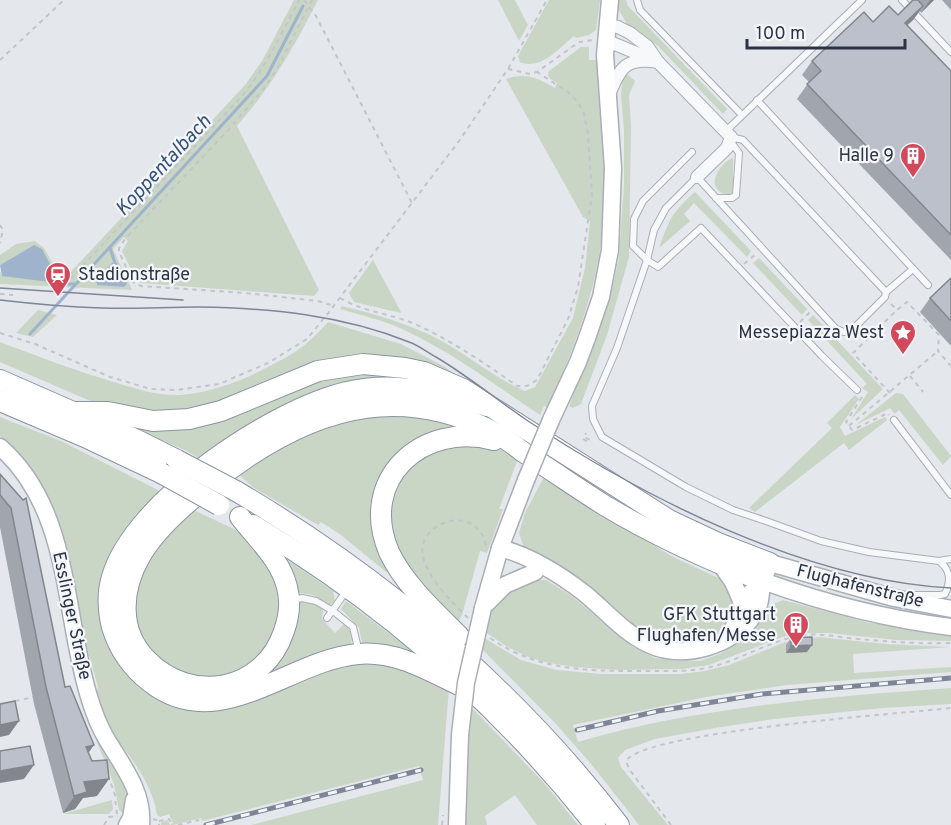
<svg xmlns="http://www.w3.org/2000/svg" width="951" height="825" viewBox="0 0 951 825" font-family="Overpass,sans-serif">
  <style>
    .green { fill: #c9d6c5 }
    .water { fill: #9fb4cc }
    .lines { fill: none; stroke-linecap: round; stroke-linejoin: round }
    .stream { stroke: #9fb4cc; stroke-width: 3 }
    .service-casing { stroke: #a9aeb7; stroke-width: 8 }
    .minor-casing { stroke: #a9aeb7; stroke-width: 14 }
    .secondary-casing { stroke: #a9aeb7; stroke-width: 19 }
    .trunk-casing { stroke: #8b94a3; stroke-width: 22 }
    .path { stroke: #c2c5cb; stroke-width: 2; stroke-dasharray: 4.5 4.5; stroke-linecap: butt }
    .service { stroke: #f7f8fa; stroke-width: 6 }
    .minor { stroke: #f7f8fa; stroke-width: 12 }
    .secondary { stroke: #fff; stroke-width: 16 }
    .trunk { stroke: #fff; stroke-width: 20 }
    .tram { stroke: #7d8696; stroke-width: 1.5 }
    .rail-casing { stroke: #7d8696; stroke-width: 5 }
    .rail { stroke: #f4f6f9; stroke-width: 3; stroke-dasharray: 9; stroke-linecap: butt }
    .secondary-bridge-casing { stroke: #a9aeb7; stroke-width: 19; stroke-linecap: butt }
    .trunk-bridge-casing { stroke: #8b94a3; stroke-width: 22; stroke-linecap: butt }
    .secondary-bridge { stroke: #fff; stroke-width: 16 }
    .trunk-bridge { stroke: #fff; stroke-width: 20 }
    .wall { fill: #a1a5ae }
    .shaded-wall { fill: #83868d }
    .building { fill: #bbc0ca; stroke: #83868d; stroke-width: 1.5 }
    .labels { text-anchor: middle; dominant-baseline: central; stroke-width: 4.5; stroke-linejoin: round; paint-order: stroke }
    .poi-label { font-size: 18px; fill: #2b3445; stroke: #f4f6f9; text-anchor: end }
    .street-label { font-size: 18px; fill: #2b3445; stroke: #f4f6f9 }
    .water-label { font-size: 20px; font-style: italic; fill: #34527a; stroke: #f4f6f9 }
  </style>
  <rect width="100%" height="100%" fill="#e4e7ec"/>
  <g class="green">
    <path d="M294,0H318C294,47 272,86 237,126L319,290L314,296L141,283L136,280L122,251L128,241L124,237L113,249L132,290L0,284V271L2,276L34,245L0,265V255L16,244L35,241L44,248L57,271L67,276L245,85L262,61Z"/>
    <polygon points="498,0 515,0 528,25 519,41"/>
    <path d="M549,0H600L596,30L589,35L576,38L574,36C559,48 541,71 520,62L518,56Z"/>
    <polygon points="619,0 626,0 628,6 727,109 723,114 658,46 627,24 617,7"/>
    <path d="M581,47H589V60H597C597,104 605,148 605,193C604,273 579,336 548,408L544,406L540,415C495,385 452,352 402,329C382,320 361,315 340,309L342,306C375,314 407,323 438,339C468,355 494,378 525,391L535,387L573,318L585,268L590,221L583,217L506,79C526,72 538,78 555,88L557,83L549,78L548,72Z"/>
    <polygon points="628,75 635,81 629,95 631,126 629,257 607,335 581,404 573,408 569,406 610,298 619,258 624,184 624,130 621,94 623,76"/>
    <path d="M733,158V194L732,195C728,194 725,194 722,193C705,184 722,161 733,158Z"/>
    <path d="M695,192L751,251L747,257L694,203L684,214L690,221L659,248C669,220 672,212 695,192Z"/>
    <polygon points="759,258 807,309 802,315 753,263"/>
    <polygon points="373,260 401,312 401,313 354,302 349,293"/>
    <polygon points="38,310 57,315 33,337 16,333"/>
    <polygon points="813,315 883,389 851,419 868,392 862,388 867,384 808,320"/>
    <path d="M328,322L401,344L445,367L485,394L387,358L182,411L161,412L95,403L0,362V342C39,357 77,371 117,383C137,389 158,396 180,395C208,393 237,383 262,370C293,354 305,348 328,322Z"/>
    <polygon points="366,370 439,382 203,461 187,451 135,429 137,424 309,381"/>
    <polygon points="896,393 903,394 951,456 943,465 899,410 895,414 890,408 856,425"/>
    <polygon points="855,395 859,399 840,427 845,436 885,417 887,420 849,450 844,443 755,512 749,508 832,428 827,423"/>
    <polygon points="397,410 473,428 440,433 384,481 392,570 386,572 341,535 321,522 318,525 254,488 237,473 294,437 335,418"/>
    <path d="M0,417L61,441L164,493L117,548L156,694L325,665L386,659L449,688L438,825H251L423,780L419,766L202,821L201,818L173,825H161V822L168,820L170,825L173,823L169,814L160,817L157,815C152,781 129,757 110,729C103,719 100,705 96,693L98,687C92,664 84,640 79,617C74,594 72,571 66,549C53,507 33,466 0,436Z"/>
    <polygon points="478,440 519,456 499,509 503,509 487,553 480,551 462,615 456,627 414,583 391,543 390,491 422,452"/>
    <path d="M545,475L671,556L725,581L736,609C732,615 729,624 725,629C705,651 657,646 635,629C616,616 601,598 584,583C567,568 544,558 524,548L519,533L525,513Z"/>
    <polygon points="189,508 234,529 265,555 279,580 283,603 278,626 266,652 248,667 223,679 196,681 170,671 149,654 133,626 131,601 148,551"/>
    <polygon points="285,558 333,591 335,601 330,605 313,595 294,592 283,561"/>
    <path d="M532,580H546L570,595L633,647L655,658L676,661H700L720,654L749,634L769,606L783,600L870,623L951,633V641L896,640L829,633H803L782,637L709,665L683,669L619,670L575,667L549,663L528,657L506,646L487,633C492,597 500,595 532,580Z"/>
    <path d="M302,600L316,603L323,610L322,619L335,633L344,624C354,631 352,637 351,648L260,684L295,603Z"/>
    <polygon points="346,601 412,651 411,655 363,647 359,628 341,609"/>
    <path d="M819,637L886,644L951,647L853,654L854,673L951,667V672L787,685L706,697L573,725L578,742C699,707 825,697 951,688V704L883,708L774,719L715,728L655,739L625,750L618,758L621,767L668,825H639L592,765L556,724L481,648L484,638L521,660L557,670L601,674H681L705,671L729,665L785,642Z"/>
    <polygon points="83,702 125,782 129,797 124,814 119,810 114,784 81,703"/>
    <polygon points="472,708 544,783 578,825 537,825 515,795 485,816 487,825 464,825 464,755"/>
    <polygon points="112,800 113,809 109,814 63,814"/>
  </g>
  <g class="water">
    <polygon points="34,245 42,249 56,275 50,282 2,276 0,265"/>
    <polygon points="112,263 117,263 127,284 124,287 97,285 96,279"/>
  </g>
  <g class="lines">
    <g class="stream">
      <polyline points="110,248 115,263"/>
      <polyline points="54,277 66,284 74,284"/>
      <polyline points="30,334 267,76 303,6"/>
    </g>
    <defs>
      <g id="service">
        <polyline points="637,0 640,10 742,115"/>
        <polyline points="902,0 951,52"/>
        <polyline points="757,100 928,285"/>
        <polyline points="726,131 862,0"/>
        <polyline points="731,137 743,140 886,292 885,297 852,330 844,332 836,329 697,177 666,208 654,230 647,260 617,348 592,406 593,419 602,437 686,487 733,510 766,521 821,541 869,552 939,561 951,559"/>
        <polyline points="692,152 643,201 634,219 633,246 647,260 658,267 701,228 822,356 857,390"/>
        <polyline points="716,198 732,198 736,195 739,153 731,142"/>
        <polyline points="886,292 913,269"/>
        <polyline points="894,420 951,495"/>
        <path d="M910,595H940L945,594C951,581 951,570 939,561"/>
        <polyline points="293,600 302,598 316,601 333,611 353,627 359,652"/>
        <polyline points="327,618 347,590"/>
      </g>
      <g id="minor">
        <polyline points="607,25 618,27 630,33 647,46 658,62 731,137 727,148 697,177"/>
        <polyline points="605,40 651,59"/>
        <path d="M609,95C620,67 626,57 658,62"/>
      </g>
      <g id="secondary">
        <polyline points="551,420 578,362 587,338 601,297 610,250 613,168 605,55 610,0"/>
        <path d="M0,447C72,510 63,616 90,700C94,713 99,726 106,738C122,765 144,792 141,825"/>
        <path d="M500,548C531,556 558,573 584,593C605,610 623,632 648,644C683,661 732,646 754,615C762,604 760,592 763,580C765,574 768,568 770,563L894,598L951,609"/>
        <polyline points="721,565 733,582 743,605"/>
        <path d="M763,581C824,603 886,619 951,627"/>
        <polyline points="485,605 505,585 535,572"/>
        <polyline points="483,608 500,548 526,480"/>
        <polyline points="731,633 748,595 763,581"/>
        <polyline points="127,825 131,818 134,800"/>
        <polyline points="457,825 460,735"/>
      </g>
      <g id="trunk">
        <polyline points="0,380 137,440 177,460"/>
        <polyline points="0,401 85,437 161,473"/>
        <polyline points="74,412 108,412 153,421 189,419 221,411 318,371 363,364 405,368 424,372 463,389 669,520 718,543 770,563"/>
        <path d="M236,491C385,579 513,687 619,825"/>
        <path d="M240,517C257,539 280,559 287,587C291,602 289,617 284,631C264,692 191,705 147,660C118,631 121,589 141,555C162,519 214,480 249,456C326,405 404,387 490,430C502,436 513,444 523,452C550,469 577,488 604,505C654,535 708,560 763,581"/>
        <path d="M253,525C384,603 500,705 595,825"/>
        <path d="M459,636C435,612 404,584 389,552C358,479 422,421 494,440"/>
        <path d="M474,692C437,676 401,650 358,654C289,660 218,736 150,682C131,667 119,650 112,627C108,611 107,593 112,577C134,501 273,409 347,392C397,380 439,394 487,406"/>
      </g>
    </defs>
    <use href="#service" class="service-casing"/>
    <use href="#minor" class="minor-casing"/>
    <use href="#secondary" class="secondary-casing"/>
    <use href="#trunk" class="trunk-casing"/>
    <g class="path">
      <polyline points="304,0 316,16 412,203"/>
      <polyline points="312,0 278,67 265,87 231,127 125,239 119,248 119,252 133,282 141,286 245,293 318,301 334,306"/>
      <polyline points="0,60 64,0"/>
      <polyline points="508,69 530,74 537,72 579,42 593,40"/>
      <polyline points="0,225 3,230 0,243"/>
      <polyline points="744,264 756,254"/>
      <path d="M70,279L243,95C266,66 282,33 299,0"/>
      <polyline points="0,294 13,295"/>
      <path d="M340,298C362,311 386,313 410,322C448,338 483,362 517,386H527L537,380L568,319L578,287L592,195L588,134L584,114L578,102L568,92L537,72"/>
      <polyline points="891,304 897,310 907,302 939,335 938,351 951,366"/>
      <polyline points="800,322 811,311"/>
      <polyline points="0,333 35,344 110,377 151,389 176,390 219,384 268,363 307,339 329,312 459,141 508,69 547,0"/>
      <polyline points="910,376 923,392"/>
      <polyline points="890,393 853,353 897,310"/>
      <polyline points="862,397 846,422 852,430 888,413 889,415"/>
      <polyline points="849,426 938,351"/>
      <polyline points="583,439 588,442 590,440 584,437 586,433"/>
      <path d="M468,618C453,603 433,584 425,563C408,523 479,499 486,547"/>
      <path d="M490,638C538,671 587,671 643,671C664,671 686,672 706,668C741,661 770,639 806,635C823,633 842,638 860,639C890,642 921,644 951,643"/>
      <polyline points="15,701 35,697"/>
      <polyline points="108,775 115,795 117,816"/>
      <polyline points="153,819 159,821 159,825"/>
      <polyline points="159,821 169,819 173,825"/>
      <polyline points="104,825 109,817 118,816"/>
      <polyline points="178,825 199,820"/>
      <polyline points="442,825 443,815"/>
      <path d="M671,825L629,769L626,761C642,732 907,713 951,708"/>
    </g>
    <use href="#service" class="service"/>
    <use href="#minor" class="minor"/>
    <use href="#secondary" class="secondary"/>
    <use href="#trunk" class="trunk"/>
    <g class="tram">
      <polyline points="0,288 183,300"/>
      <path d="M0,300C34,304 68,307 102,308C134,309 166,307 199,307C270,308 342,315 409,342C418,345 427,352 436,357C468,376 497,400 528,421C646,499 808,581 951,588"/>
    </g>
    <defs>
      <g id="rail">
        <polyline points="577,730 658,711 762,694 951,678"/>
        <polyline points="206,825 421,770"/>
      </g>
    </defs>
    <use href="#rail" class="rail-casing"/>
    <use href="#rail" class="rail"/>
    <defs>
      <g id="secondary-bridge">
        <polyline points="526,480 551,420"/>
        <polyline points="460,735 466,683 483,608"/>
      </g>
      <g id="trunk-bridge">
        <polyline points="177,460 236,491"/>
        <polyline points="161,473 219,505"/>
      </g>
    </defs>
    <use href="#secondary-bridge" class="secondary-bridge-casing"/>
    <use href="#trunk-bridge" class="trunk-bridge-casing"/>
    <use href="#secondary-bridge" class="secondary-bridge"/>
    <use href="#trunk-bridge" class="trunk-bridge"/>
  </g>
  <g class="wall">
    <polygon points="913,0 934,0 921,13 920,11 913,20 907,25 951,71 951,260 797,99 809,82 802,75 812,61 873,22 898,15"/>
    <polygon points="942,0 951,0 951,10"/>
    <polygon points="951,278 951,346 920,312 930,298"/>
    <polygon points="0,474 23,500 65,687 94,745 88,752 97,796 83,798 75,809 63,813 34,704 0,527"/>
    <polygon points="791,638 807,652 786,653 786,645"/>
  </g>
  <g class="shaded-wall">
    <polygon points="930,0 934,0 921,13"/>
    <polygon points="923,6 913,20 895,37 905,23"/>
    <polygon points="812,645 807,652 786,653 791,646"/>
    <polygon points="19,721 9,735 0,737 0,725"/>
    <polygon points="94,745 82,762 86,747"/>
    <polygon points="34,765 24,779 0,783 0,771"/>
    <polygon points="109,779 97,796 83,798 75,809 63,813 84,782"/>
  </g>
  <g class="building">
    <polygon points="913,0 918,0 923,6 905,23 951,71 951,235 807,84 821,71 812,61 864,12 873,22 889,6 898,15"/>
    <polygon points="951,278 951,321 930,298"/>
    <polygon points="0,474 23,500 26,498 65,687 70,686 94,745 86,747 92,761 107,760 109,779 84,782 87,792 74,796 46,687 11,508 0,495"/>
    <polygon points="812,637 812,645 791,646 791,638"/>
    <polygon points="15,701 19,721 0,725 0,704"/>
    <polygon points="30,746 34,765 0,771 0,751"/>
  </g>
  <defs>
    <symbol id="building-pin" viewBox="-11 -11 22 30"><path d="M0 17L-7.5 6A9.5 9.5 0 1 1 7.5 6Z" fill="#d1495b" stroke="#f4f6f9"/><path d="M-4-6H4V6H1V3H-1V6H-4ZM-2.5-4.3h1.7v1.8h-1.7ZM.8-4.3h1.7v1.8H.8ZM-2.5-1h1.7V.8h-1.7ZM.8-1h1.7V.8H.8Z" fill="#fff"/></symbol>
    <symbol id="station-pin" viewBox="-11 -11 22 30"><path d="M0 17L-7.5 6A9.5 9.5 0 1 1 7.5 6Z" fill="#d1495b" stroke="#f4f6f9"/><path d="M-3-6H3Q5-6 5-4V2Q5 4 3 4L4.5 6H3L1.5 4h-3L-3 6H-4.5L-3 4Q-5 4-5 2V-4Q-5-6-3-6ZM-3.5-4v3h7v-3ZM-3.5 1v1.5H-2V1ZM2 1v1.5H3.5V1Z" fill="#fff"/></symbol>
    <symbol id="sight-pin" viewBox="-11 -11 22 30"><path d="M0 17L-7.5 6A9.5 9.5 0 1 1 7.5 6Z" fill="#d1495b" stroke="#f4f6f9"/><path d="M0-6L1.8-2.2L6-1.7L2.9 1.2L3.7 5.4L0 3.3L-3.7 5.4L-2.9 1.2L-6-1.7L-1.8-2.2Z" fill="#fff"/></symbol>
  </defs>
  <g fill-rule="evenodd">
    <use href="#building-pin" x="898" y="141" width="30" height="40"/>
    <use href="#station-pin" x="43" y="260" width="30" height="40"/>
    <use href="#sight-pin" x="888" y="318" width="30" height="40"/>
    <use href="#building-pin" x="781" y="610" width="30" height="40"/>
  </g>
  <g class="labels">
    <g class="poi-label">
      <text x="894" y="156">Halle 9</text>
      <text x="78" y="275" text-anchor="start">Stadionstraße</text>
      <text x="884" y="333">Messepiazza West</text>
      <text x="776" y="615">GFK Stuttgart<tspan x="776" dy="21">Flughafen/Messe</tspan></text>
    </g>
    <g class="street-label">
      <text transform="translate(860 587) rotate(14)">Flughafenstraße</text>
      <text transform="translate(71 616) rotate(78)">Esslinger Straße</text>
    </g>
    <g class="water-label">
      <text transform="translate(164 166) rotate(-47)">Koppentalbach</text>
    </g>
  </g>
  <path d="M747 39v9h158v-9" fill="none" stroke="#2b3445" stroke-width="3"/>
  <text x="756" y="39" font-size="18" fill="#2b3445" stroke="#f4f6f9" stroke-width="4.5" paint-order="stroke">100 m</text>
</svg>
